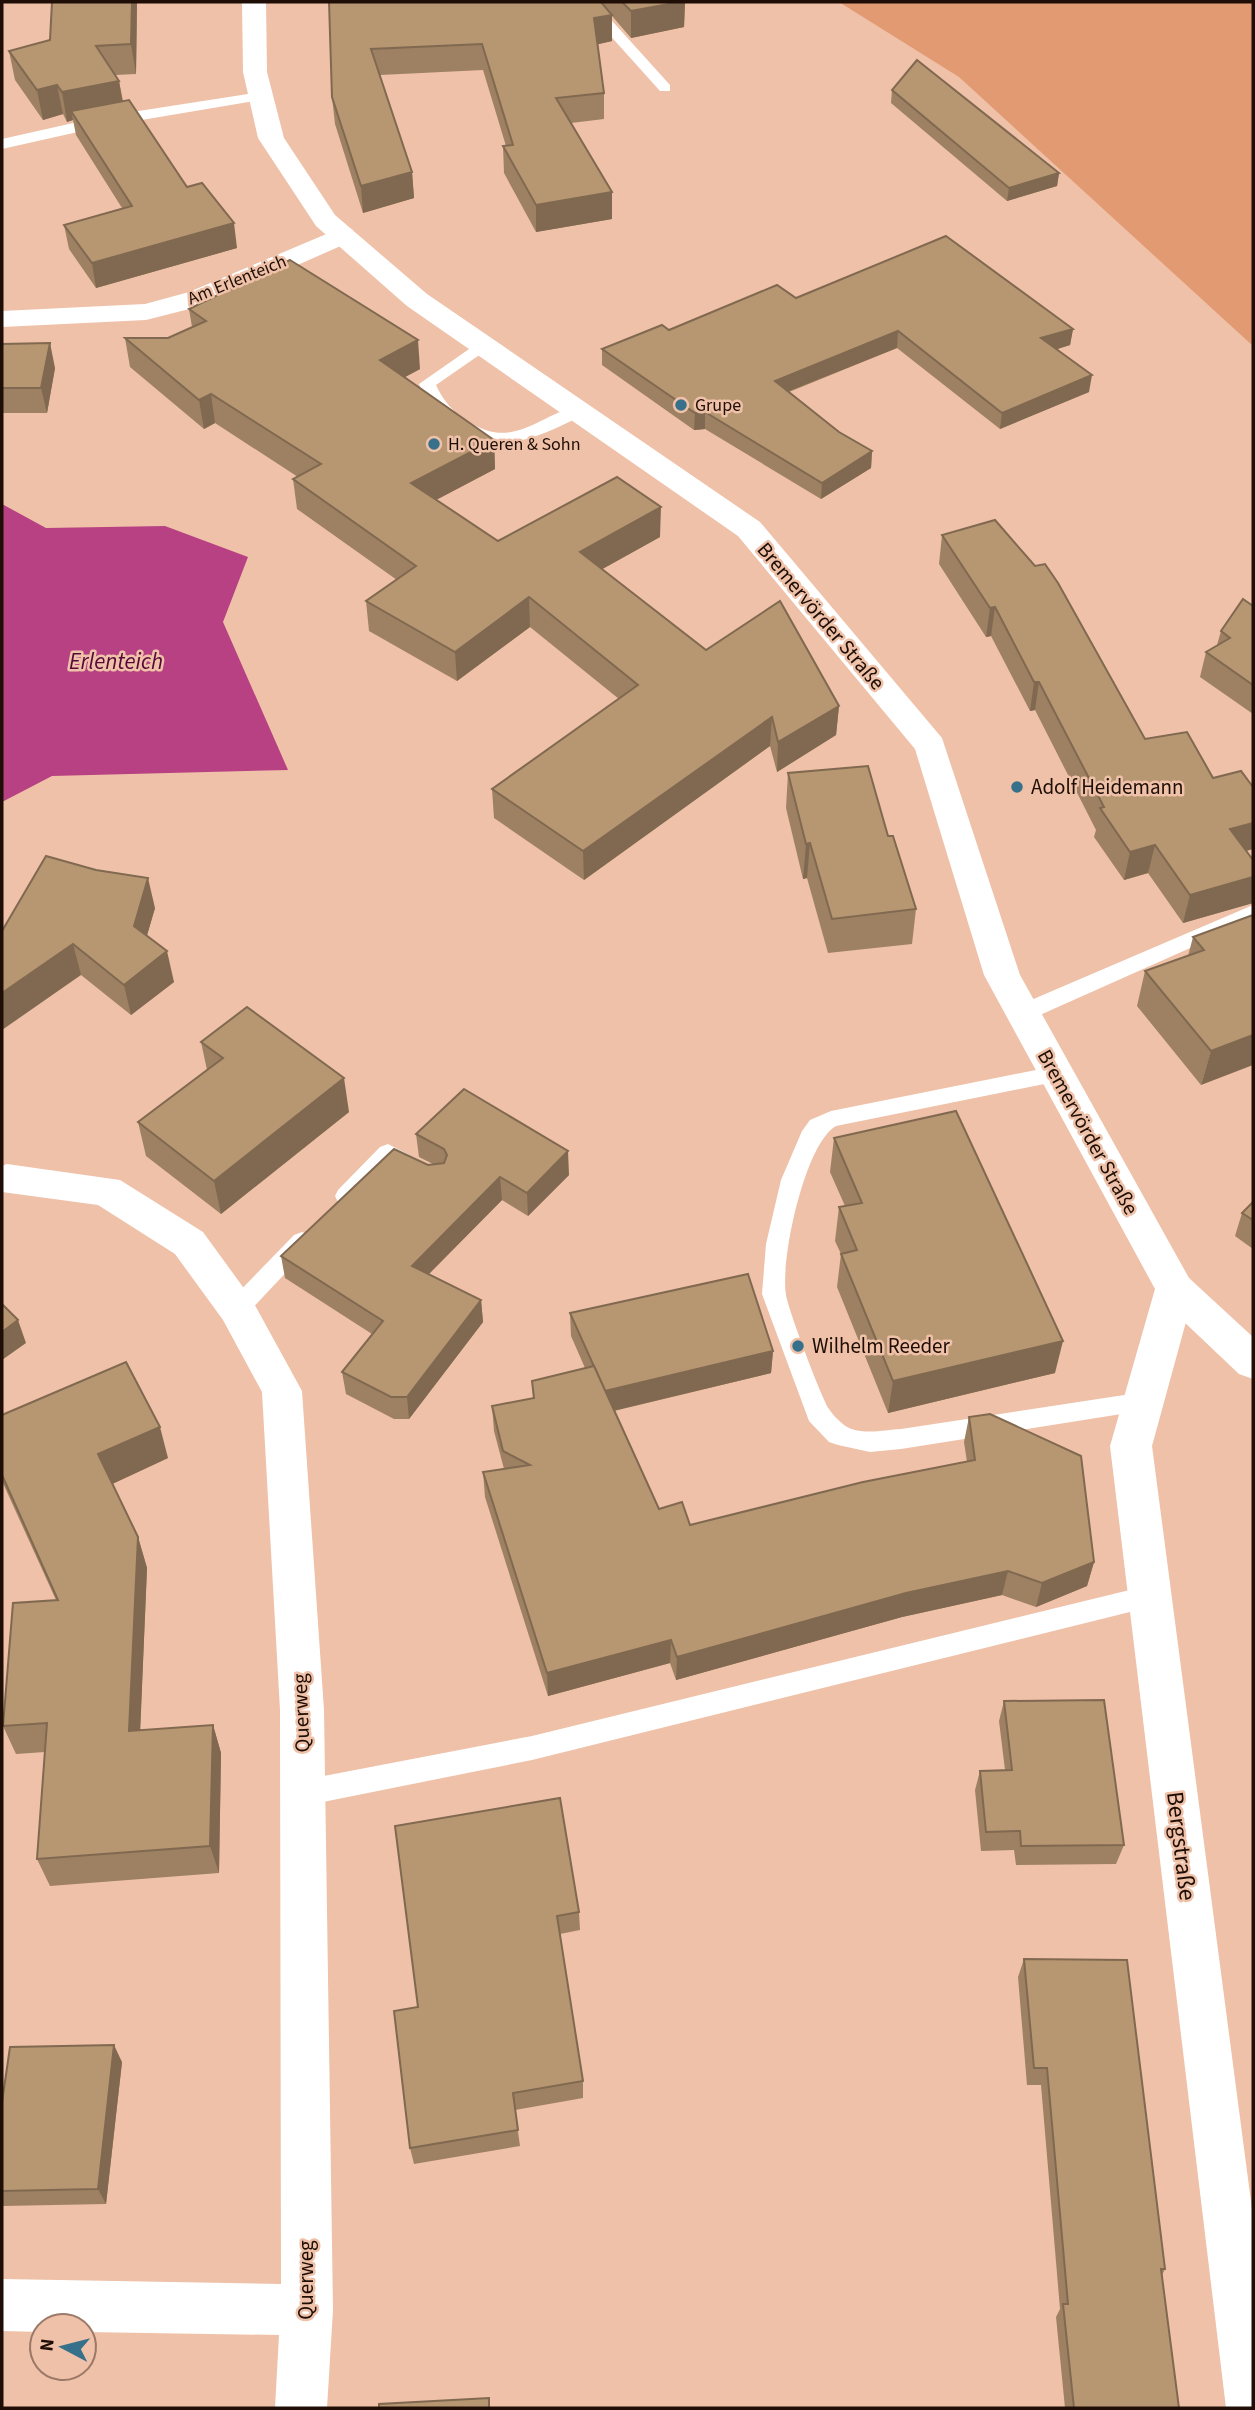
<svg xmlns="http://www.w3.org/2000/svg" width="1255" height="2410" viewBox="0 0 1255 2410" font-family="'Source Sans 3',sans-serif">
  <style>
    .green { fill: #e29a73 }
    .water { fill: #b74183 }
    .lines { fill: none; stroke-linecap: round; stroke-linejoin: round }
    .lane { fill: #fff; fill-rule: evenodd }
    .street { fill: #fff; fill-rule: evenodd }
    .secondary { fill: #fff; fill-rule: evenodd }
    .wall { fill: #9d8162 }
    .shaded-wall { fill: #806950 }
    .building { fill: #b79672; stroke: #806950; stroke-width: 2 }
    .poi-dot { fill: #37708a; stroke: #efc1a8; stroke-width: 2.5 }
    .labels { text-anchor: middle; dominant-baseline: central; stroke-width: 5; stroke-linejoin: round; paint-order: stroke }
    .far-street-label { font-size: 18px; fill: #1e0e06; stroke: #efc1a8 }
    .far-poi-label { font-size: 18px; fill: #1e0e06; stroke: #efc1a8; text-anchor: start }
    .street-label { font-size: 21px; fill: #1e0e06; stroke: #efc1a8 }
    .poi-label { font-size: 21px; fill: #1e0e06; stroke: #efc1a8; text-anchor: start }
    .water-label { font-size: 23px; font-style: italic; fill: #570839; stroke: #efc1a8 }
    .near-street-label { font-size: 24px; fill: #1e0e06; stroke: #efc1a8 }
  </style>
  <rect width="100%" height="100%" fill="#efc1a8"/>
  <polygon class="green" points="839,2 1253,2 1253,346 959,77"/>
  <polygon class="water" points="2,504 46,528 165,526 248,557 223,622 288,770 52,776 2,802"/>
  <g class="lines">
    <g class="lane">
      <polygon points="580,2 595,2 670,85 670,91 660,91"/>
      <polygon points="261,92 266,93 266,99 100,127 2,149 2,139 100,117"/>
      <path d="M482,340L490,345L488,349L436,385C443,401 454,413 469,422C513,450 537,416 578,406L584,407L587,411L584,415C541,435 501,458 457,429C439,418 427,403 419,384Z"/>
      <polygon points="1253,905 1253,920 1031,1019 1015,1019 1012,1013 1015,1007"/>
      <path d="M1056,1066L1064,1068L1067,1074L1064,1080L836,1126C805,1143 780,1260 786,1295C788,1309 822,1399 829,1409C832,1414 839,1421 844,1425C859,1436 884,1430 901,1429L1144,1392L1153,1395L1156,1402L1153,1409L901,1449L870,1452L838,1445L829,1442L809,1421L762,1294L766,1244L781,1180L802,1131L810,1120L831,1111Z"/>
      <polygon points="388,1144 423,1162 426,1168 423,1174 415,1177 390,1165 354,1202 346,1205 338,1202 335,1196 338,1190 380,1147"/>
      <polygon points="302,1232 310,1235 314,1241 310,1247 245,1316 237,1319 229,1316 225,1309 229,1302 294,1235"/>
      <polygon points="1150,1585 1159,1588 1163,1596 1159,1604 1150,1607 532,1760 303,1806 293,1802 290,1793 293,1784 303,1780 532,1736"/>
    </g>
    <g class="street">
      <polygon points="343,227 352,229 356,235 352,241 209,304 146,320 2,327 2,311 145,304 189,292"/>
      <polygon points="7,1164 120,1180 203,1232 251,1298 302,1391 324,1710 333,2310 327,2408 275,2408 279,2335 84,2332 84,2326 42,2326 42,2332 2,2331 2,2279 281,2284 280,1710 262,1392 223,1320 175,1254 98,1205 2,1192 2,1166"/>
      <polygon points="1175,1273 1189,1278 1195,1289 1152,1446 1253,2217 1253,2408 1226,2408 1110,1446 1155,1289 1161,1278"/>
    </g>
    <polygon class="secondary" points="242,2 266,2 267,72 284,138 335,215 427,294 760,522 942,738 1020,975 1189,1278 1253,1337 1253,1379 1239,1374 1161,1300 984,975 915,749 738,536 407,306 316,226 258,138 243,72"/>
  </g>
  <g class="wall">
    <polygon points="137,2 136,74 115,75 119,81 123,101 187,187 237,248 96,288 69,249 64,225 122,208 76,135 73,120 67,122 63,114 43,120 15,80 9,51 50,40"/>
    <polygon points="329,2 685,2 684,27 631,38 612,16 612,41 598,44 604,93 604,119 571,123 612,192 612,219 536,232 504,173 503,146 506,146 483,70 380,75 412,172 414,198 363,213 335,124 332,97"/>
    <polygon points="892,90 1059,173 1057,186 1007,201 891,103"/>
    <polygon points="796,298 1073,329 1070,345 1057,349 1089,392 1000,429 897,348 789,392 839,432 872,451 871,468 821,499 705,429 694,430 602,365 602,349 669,330"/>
    <polygon points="189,309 420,369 405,377 494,440 495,469 436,500 498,541 660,537 602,569 706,650 839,706 836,735 777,772 770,746 584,880 494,818 492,789 619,699 530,627 457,681 369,631 366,601 397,580 297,509 293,479 298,477 215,423 204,429 130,367 125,338 168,338 192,327"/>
    <polygon points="2,344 55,368 47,413 2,413"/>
    <polygon points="942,535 1253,849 1246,851 1253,860 1253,903 1183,923 1148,873 1124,880 1094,837 1096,830 1035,710 1030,711 991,636 986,637 939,564"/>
    <polygon points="1253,606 1253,714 1200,677 1206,652 1217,645 1221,631"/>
    <polygon points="788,773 888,836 916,909 912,944 828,953 807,878 803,879 786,808"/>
    <polygon points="155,908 147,935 174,982 131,1015 81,975 2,931"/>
    <polygon points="1253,915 1201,1085 1137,1006 1145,971 1188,956 1193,937"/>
    <polygon points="201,1042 349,1112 221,1214 146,1156 138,1122 207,1070"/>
    <polygon points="416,1134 569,1175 528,1216 502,1200 429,1274 481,1300 483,1322 409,1419 394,1419 346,1394 342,1372 372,1334 285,1278 281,1256 428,1165 433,1164 419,1157"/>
    <polygon points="834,1138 1055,1373 888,1413 837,1287 841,1254 835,1241 839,1207 845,1206 830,1172"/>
    <polygon points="1253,1202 1253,1249 1235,1236 1242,1213"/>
    <polygon points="570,1313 773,1351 771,1373 614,1411 659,1509 690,1525 967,1462 964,1442 969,1417 1094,1562 1087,1586 1036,1607 1002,1595 902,1617 676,1680 670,1663 548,1696 485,1497 483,1472 504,1469 494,1431 492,1406 533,1398 532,1381 585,1368 571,1336"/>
    <polygon points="2,1415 168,1458 112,1484 138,1537 147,1568 140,1730 213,1725 221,1753 219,1873 50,1886 37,1859 45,1752 16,1754 3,1726 56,1600 2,1481"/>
    <polygon points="1004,1701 1124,1845 1116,1864 1016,1865 1014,1850 981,1851 975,1790 980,1771 1005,1770 999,1721"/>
    <polygon points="395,1826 579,1912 580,1930 560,1934 583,2081 583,2098 515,2110 520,2146 414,2164 410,2148 418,2007"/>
    <polygon points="1024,1959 1165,2269 1162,2275 1179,2408 1065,2408 1056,2317 1060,2309 1041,2085 1027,2085 1018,1977"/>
    <polygon points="122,2062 106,2204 2,2206 2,2102"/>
  </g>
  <g class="shaded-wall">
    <polygon points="132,2 137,2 136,74 131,44"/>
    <polygon points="680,2 685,2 684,27 631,38 631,11"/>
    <polygon points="612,15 612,41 595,45 594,18"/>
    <polygon points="119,81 124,111 71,111 73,120 67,122 62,92"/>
    <polygon points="57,85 63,114 43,120 37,90"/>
    <polygon points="412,172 414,198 363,213 361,186"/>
    <polygon points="1059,173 1057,186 1007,201 1009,188"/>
    <polygon points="612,192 612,219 536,232 536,205"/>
    <polygon points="234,223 237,248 96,288 92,263"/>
    <polygon points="1073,329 1070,345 1039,355 1041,338"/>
    <polygon points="898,331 897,348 774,397 775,381"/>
    <polygon points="418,340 420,369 383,389 380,360"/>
    <polygon points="50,343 55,368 47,413 41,388"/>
    <polygon points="1092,375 1089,392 1000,429 1002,413"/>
    <polygon points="211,394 215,423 204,429 199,400"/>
    <polygon points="705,412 705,429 694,430 695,413"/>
    <polygon points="494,440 495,469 413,512 411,483"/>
    <polygon points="872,451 871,468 821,499 822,483"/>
    <polygon points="661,507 660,537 581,581 580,552"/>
    <polygon points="529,597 530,627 457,681 455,652"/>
    <polygon points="995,607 991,636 986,637 990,608"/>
    <polygon points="1034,682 1039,682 1035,710 1030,711"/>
    <polygon points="839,706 836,735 777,772 778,742"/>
    <polygon points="772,717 770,746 584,880 583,851"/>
    <polygon points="1253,823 1253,849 1223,857 1230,829"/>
    <polygon points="810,843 807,878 803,879 806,844"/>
    <polygon points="1155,845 1148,873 1124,880 1130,852"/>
    <polygon points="1253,877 1253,903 1183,923 1190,895"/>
    <polygon points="148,878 155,908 141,956 134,926"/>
    <polygon points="73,944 81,975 2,1030 2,993"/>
    <polygon points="167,951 174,982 131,1015 124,985"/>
    <polygon points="1253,1035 1253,1065 1201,1085 1211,1051"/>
    <polygon points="344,1078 349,1112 221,1214 214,1181"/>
    <polygon points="568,1151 569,1175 528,1216 527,1193"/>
    <polygon points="500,1177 502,1200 414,1289 412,1266"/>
    <polygon points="481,1300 483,1322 409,1419 407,1397"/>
    <polygon points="18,1320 26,1343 2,1360 2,1332"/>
    <polygon points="1063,1341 1055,1373 888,1413 893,1381"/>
    <polygon points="773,1351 771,1373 604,1413 604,1391"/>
    <polygon points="160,1427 168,1458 108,1486 98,1454"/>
    <polygon points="138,1537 147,1568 139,1759 129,1731"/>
    <polygon points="1094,1562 1087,1586 1036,1607 1042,1583"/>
    <polygon points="1008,1571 1002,1595 902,1617 676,1680 677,1657 906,1593"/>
    <polygon points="671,1640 670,1663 548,1696 547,1673"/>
    <polygon points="213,1725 221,1753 219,1873 210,1846"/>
    <polygon points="114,2045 122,2062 106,2204 98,2189"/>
  </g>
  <g class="building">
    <polygon points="52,2 132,2 131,44 96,46 119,81 62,92 57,85 37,90 9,51 50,40"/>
    <polygon points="329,2 601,2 612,15 594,18 604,93 556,98 612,192 536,205 503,146 513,145 482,44 371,49 412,172 361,186 332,97"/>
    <polygon points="622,2 680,2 631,11"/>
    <polygon points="917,60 1059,173 1009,188 892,90"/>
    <polygon points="129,100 187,187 202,183 234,223 92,263 64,225 132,206 71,111"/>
    <polygon points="946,236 1073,329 1041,338 1092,375 1002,413 898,331 775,381 839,432 872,451 822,483 705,412 695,413 602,349 662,325 669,330 777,285 796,298"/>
    <polygon points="290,260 418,340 380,360 494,440 411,483 498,541 617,477 661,507 580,552 706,650 780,601 839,706 778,742 772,717 583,851 492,789 638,685 529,597 455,652 366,601 416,566 293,479 321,464 211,394 199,400 125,338 168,338 206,321 189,309"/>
    <polygon points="50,343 41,388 2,388 2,344"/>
    <polygon points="995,520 1035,566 1045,564 1058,583 1145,739 1187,732 1213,778 1241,771 1253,787 1253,823 1230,829 1253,860 1253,877 1190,895 1155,845 1130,852 1100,808 1104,807 1039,682 1034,682 995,607 990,608 942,535"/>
    <polygon points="1243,599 1253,606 1253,685 1206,652 1230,638 1221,631"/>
    <polygon points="868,766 888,836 893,836 916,909 832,919 810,843 806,844 788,773"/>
    <polygon points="46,856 96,870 148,878 134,926 167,951 124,985 73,944 2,993 2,931"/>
    <polygon points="1253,915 1253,1035 1211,1051 1145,971 1204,950 1193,937"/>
    <polygon points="247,1007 344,1078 214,1181 138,1122 223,1058 201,1042"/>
    <polygon points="464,1089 568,1151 527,1193 500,1177 412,1266 481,1300 407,1397 391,1397 342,1372 383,1321 281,1256 394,1149 428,1165 444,1163 447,1155 444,1149 416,1134"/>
    <polygon points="956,1111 1063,1341 893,1381 841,1254 857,1250 839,1207 862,1203 834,1138"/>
    <polygon points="1253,1202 1253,1220 1242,1213"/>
    <polygon points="748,1274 773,1351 605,1391 570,1313"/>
    <polygon points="2,1304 18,1320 2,1332"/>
    <polygon points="126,1362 160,1427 98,1454 138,1537 129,1731 213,1725 210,1846 37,1859 47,1723 3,1726 13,1603 58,1600 2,1475 2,1415"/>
    <polygon points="594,1366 659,1509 682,1502 690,1525 863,1482 975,1460 969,1417 990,1414 1081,1456 1094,1562 1042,1583 1008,1571 906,1593 677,1657 671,1640 547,1673 483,1472 530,1465 503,1451 492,1406 534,1398 532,1381"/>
    <polygon points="1104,1700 1124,1845 1021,1846 1020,1831 986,1832 980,1771 1012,1770 1004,1701"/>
    <polygon points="560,1798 579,1912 557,1916 583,2081 513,2093 518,2130 410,2148 394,2011 418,2007 395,1826"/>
    <polygon points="1024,1959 1127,1960 1165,2269 1161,2269 1179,2408 1074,2408 1063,2304 1068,2304 1047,2068 1034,2068"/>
    <polygon points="114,2045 98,2189 2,2191 2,2102 10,2047"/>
    <polygon points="489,2398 489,2408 379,2408 379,2404"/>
  </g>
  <g class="poi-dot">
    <circle cx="681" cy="405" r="7"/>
    <circle cx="434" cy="444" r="7"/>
    <circle cx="1017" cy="787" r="7"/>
    <circle cx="798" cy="1346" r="7"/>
  </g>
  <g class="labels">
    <g class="far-street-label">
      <text transform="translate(237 280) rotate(-22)">Am Erlenteich</text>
    </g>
    <g class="far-poi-label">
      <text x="695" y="405">Grupe</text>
      <text x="448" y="444">H. Queren &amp; Sohn</text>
    </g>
    <g class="street-label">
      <text transform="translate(821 616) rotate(50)">Bremervörder Straße</text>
      <text transform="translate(1088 1132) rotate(61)">Bremervörder Straße</text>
      <text transform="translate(301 1713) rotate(-92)">Querweg</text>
      <text transform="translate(306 2280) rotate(-90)">Querweg</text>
    </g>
    <g class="poi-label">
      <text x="1031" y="787">Adolf Heidemann</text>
      <text x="812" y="1346">Wilhelm Reeder</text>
    </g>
    <g class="water-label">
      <text x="116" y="661">Erlenteich</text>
    </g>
    <g class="near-street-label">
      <text transform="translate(1181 1846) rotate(83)">Bergstraße</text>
    </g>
  </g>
  <rect width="1255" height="2410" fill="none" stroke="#1e0e06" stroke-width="7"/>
  <g transform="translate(63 2347) rotate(277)"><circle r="33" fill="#efc1a8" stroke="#9b7967" stroke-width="2"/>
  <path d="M0-5L12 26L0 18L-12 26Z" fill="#37708a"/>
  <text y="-10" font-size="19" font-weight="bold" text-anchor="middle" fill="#1e0e06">N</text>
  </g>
</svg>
